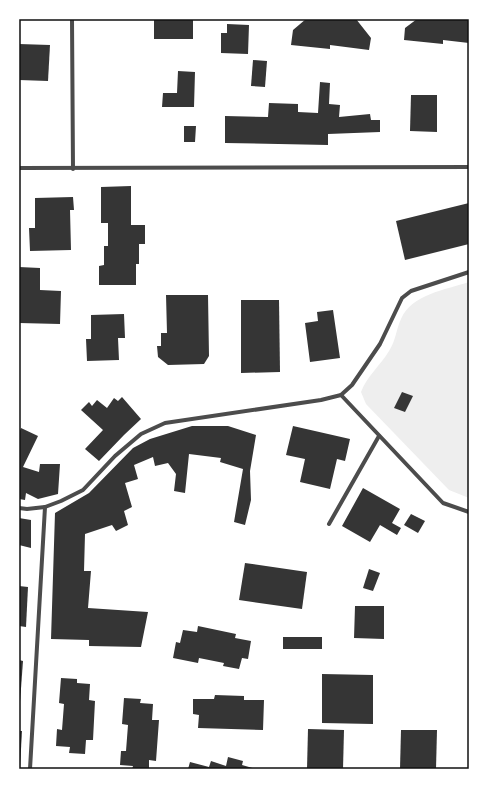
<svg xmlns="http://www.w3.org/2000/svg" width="488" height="788" viewBox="0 0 488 788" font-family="'IBM Plex Sans',sans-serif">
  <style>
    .green { fill: #eee }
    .building { fill: #353535 }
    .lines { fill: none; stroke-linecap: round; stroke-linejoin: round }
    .minor { stroke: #4c4c4c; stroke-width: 4 }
    .neatline { fill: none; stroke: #111; stroke-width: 1.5 }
  </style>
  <rect width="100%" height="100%" fill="#fff"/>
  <path class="green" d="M469,282V498L449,490L366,404L361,392C367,376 380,366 389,351C396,340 396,330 401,319C412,294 445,290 469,282Z"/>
  <g class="building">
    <rect x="154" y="19" width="39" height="20"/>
    <polygon points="306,19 356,19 371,38 369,50 330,45 330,49 291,45 293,30"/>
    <polygon points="417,19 469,19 469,43 443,40 443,44 404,40 405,28"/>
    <polygon points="227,24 249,25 248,54 221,53 221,33 227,33"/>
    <polygon points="19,44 50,45 48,81 19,80"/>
    <polygon points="253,60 267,61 265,87 251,86"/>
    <polygon points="178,71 195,72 194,107 162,107 163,93 177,93"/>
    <polygon points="320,82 330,83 329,104 340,105 339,117 370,114 371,120 380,120 380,132 328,134 328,145 225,143 225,116 268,117 269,103 298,104 298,112 318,113"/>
    <polygon points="411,95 437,95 437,132 410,131"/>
    <polygon points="184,126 196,126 195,142 184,142"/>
    <polygon points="131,186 131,225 145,225 145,244 139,244 139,264 136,264 136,285 99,285 99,266 104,265 104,246 108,246 108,223 101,223 101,187"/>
    <polygon points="73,197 74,210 70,210 71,250 30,251 29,228 35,228 35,198"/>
    <polygon points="469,203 469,244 405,260 396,221"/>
    <polygon points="19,267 40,268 40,290 61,291 60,324 19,323"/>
    <polygon points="166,295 208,295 209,356 204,364 168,365 158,357 157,346 161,346 161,333 167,333"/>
    <polygon points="241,300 279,300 280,372 241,373"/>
    <polygon points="333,310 340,358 310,362 305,323 318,321 317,312"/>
    <polygon points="124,314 125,338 118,338 119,360 87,361 86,339 91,339 91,315"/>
    <polygon points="402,392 413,396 405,412 394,408"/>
    <polygon points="122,397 141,419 124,435 99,461 85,449 103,430 81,410 89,402 92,406 97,400 107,408 114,398 118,401"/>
    <polygon points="192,426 228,426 256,435 250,471 251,500 245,525 234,522 243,469 220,462 221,458 189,454 185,493 174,491 176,474 168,463 155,466 153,457 134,465 138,479 125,483 132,507 124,511 128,525 116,531 112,525 85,534 84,571 91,571 88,608 148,612 141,647 89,646 89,640 51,639 55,513 89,493 133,448 150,439"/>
    <polygon points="293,426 350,439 345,461 337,459 330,489 300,482 305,459 286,455"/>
    <polygon points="21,428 38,436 23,467 39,472 40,464 60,464 58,494 38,499 26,493 25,500 19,499 19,433"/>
    <polygon points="363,488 400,509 392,523 401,528 397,535 380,525 370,542 342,526"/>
    <polygon points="411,514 425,521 418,533 404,525"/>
    <polygon points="19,518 31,520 31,548 19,545"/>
    <polygon points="245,563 307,572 302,609 239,600"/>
    <polygon points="369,569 380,573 373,591 363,588"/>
    <polygon points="19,586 28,587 26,627 19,626"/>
    <polygon points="355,606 384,606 384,639 354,638"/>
    <polygon points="198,626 236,634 235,638 251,641 248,659 242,658 239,669 223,666 224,663 199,658 198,663 173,658 176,642 180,643 183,630 197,632"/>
    <rect x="283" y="637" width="39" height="12"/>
    <polygon points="19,660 23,661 20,702 19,702"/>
    <polygon points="322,674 373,675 373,724 322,723"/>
    <polygon points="61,678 77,679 77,683 90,684 89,700 95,701 93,740 86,740 85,754 69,753 70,747 56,746 57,729 62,730 64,704 59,703"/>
    <polygon points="215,695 244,696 244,700 264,700 263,730 198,728 199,715 193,714 193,699 214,699"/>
    <polygon points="124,698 141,699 140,703 153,704 152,720 159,720 156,761 149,760 149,769 132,769 133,766 120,765 121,751 126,751 128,725 122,724"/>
    <polygon points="308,729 344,730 343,769 307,769"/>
    <polygon points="401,730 437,730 436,769 400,769"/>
    <polygon points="19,731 22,731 20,767 19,767"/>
    <polygon points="228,757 243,761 242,765 256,769 188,769 190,762 209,767 211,761 226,766"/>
  </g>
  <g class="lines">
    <g class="minor">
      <polyline points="72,19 73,169"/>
      <polyline points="19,168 469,167"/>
      <polyline points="341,395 443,503 469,512"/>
      <polyline points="19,508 27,509 45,507 61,501 83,490 115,456 141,434 165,423 321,400 341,395 352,385 380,344 402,298 411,291 469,272"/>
      <polyline points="329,524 379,436"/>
      <polyline points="30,769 45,507"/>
    </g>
  </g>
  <rect width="488" height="788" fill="none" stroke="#ffffff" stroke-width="40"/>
  <rect x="20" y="20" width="448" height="748" class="neatline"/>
</svg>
